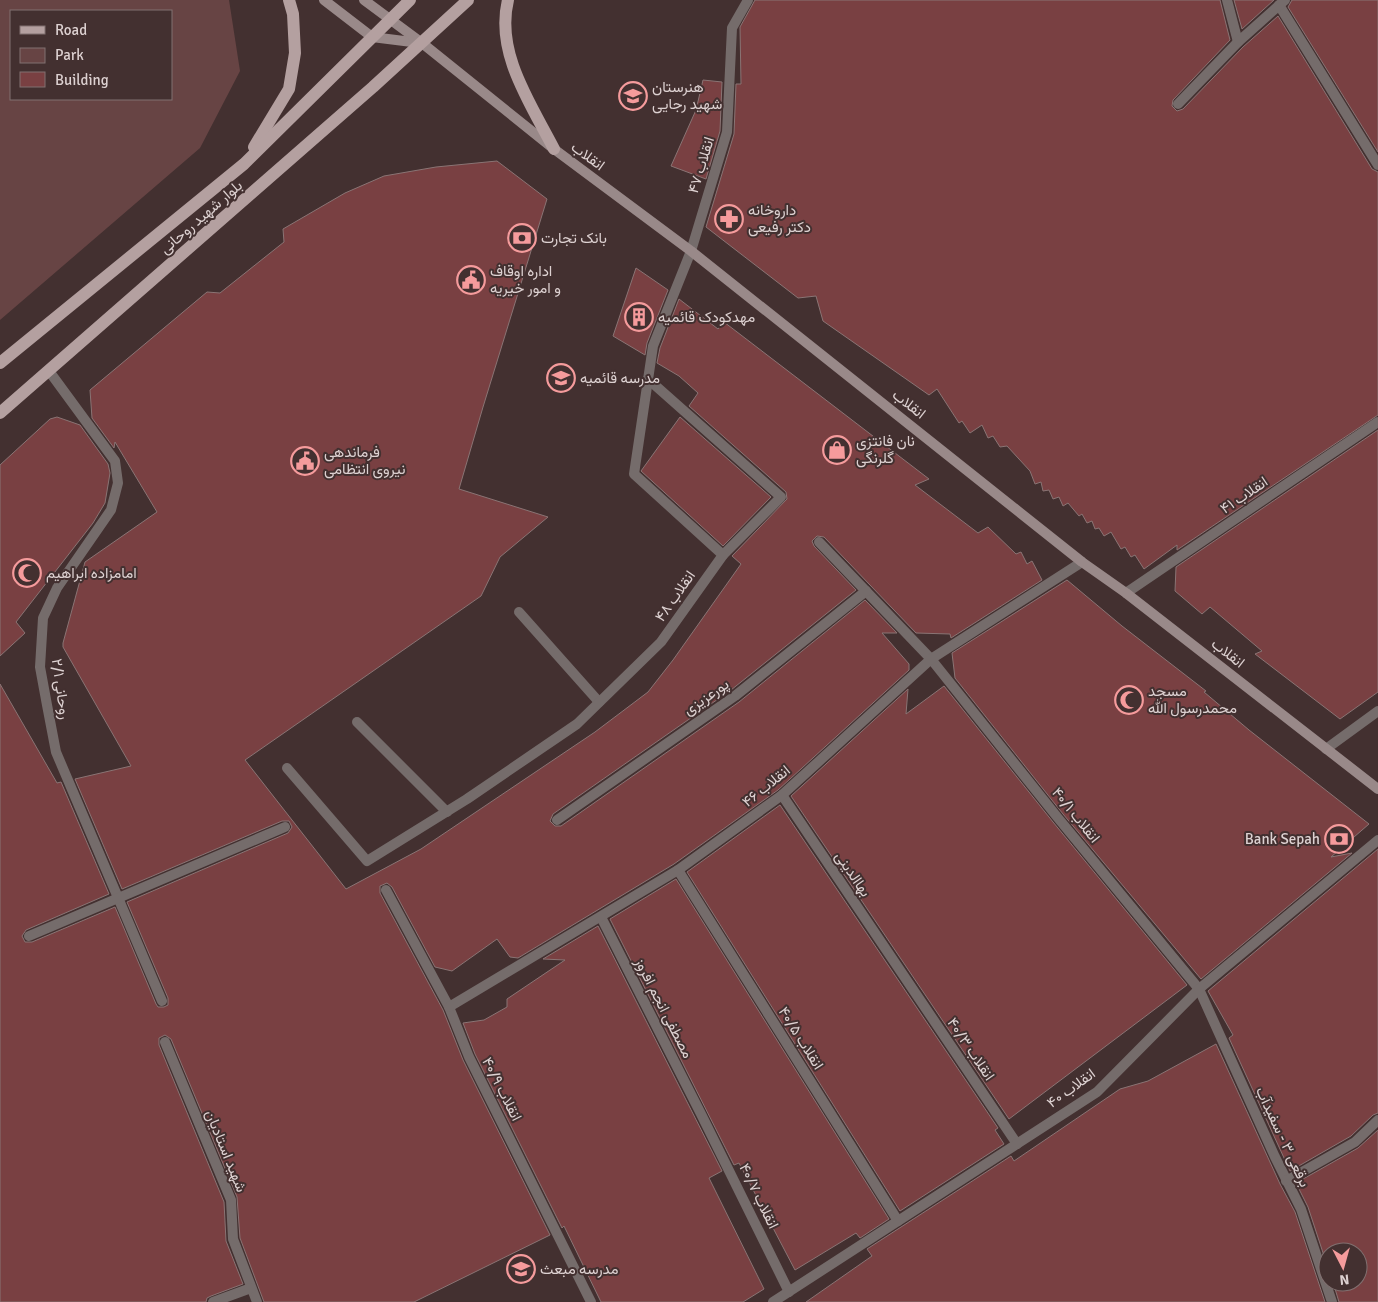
<svg xmlns="http://www.w3.org/2000/svg" width="1378" height="1302" viewBox="0 0 1378 1302" font-family="Signika,Vazirmatn,sans-serif">
  <style>
    .green { fill: #674444; fill-rule: evenodd }
    .building { fill: #794042; stroke: #8a7474 }
    .lines { fill: none; stroke-linecap: round; stroke-linejoin: round }
    .street { stroke: #756c6b; stroke-width: 10 }
    .secondary { stroke: #998989; stroke-width: 10 }
    .primary { stroke: #b4a0a0; stroke-width: 12 }
    .labels { text-anchor: middle; dominant-baseline: central; stroke-width: 4; stroke-linejoin: round; paint-order: stroke }
    .poi-label { font-size: 15px; fill: #ddd1d1; stroke: #433030; text-anchor: start }
    .street-label { font-size: 15px; fill: #ddd1d1; stroke: #433030 }
  </style>
  <rect width="100%" height="100%" fill="#433030"/>
  <path class="green" d="M0,0H229L240,71L200,148L0,320ZM11,11H171V99H11Z"/>
  <g class="building">
    <polygon points="755,0 1220,0 1230,40 1173,100 1172,106 1177,111 1183,109 1243,47 1278,16 1372,169 1378,172 1378,415 1177,550 1177,545 1144,569 1135,555 1131,557 1125,547 1121,549 1111,532 1104,536 1099,528 1095,529 1092,521 1087,523 1082,514 1079,516 1068,503 1063,506 1059,497 1053,499 1049,490 1043,491 1041,482 1035,484 1030,471 1007,446 1000,447 993,436 988,438 982,425 970,433 962,421 959,423 937,389 929,395 823,321 816,296 798,298 706,227 734,134 736,84 741,84 740,27"/>
    <polygon points="1234,0 1274,0 1242,29"/>
    <polygon points="1292,0 1378,0 1378,152 1288,7"/>
    <polygon points="703,80 722,82 720,131 706,179 671,166 696,110"/>
    <polygon points="497,161 547,199 483,407 459,489 548,517 500,557 481,596 245,760 346,889 421,849 595,732 648,692 673,660 741,564 732,556 787,499 786,492 689,406 698,393 679,376 657,363 660,348 679,299 718,329 724,322 929,479 915,485 978,533 988,527 1016,554 1021,552 1027,564 1032,561 1042,580 951,638 950,634 916,633 824,537 817,536 812,541 814,546 856,590 731,690 553,814 550,821 555,826 561,826 739,702 865,600 897,633 882,633 909,664 909,670 778,790 674,864 518,958 510,957 497,939 452,971 435,967 392,887 387,883 380,886 380,893 443,1010 463,1060 550,1235 414,1302 264,1302 240,1238 237,1197 171,1039 165,1035 159,1038 159,1045 224,1202 226,1241 243,1284 211,1296 207,1298 206,1302 0,1302 0,684 57,783 61,782 109,894 26,930 22,936 25,942 32,942 115,907 156,1004 158,1007 164,1007 168,1005 168,998 127,902 288,833 292,827 289,821 282,821 122,889 75,779 131,766 63,647 63,643 85,562 157,512 115,442 114,448 92,418 90,390 207,292 220,293 284,242 283,229 345,193 384,176 436,167"/>
    <polygon points="636,268 668,290 647,343 645,355 613,336"/>
    <polygon points="57,417 80,425 108,464 110,473 105,503 93,523 16,622 25,633 0,656 0,465 50,419"/>
    <polygon points="680,417 771,497 723,546 641,471"/>
    <polygon points="1378,430 1378,692 1340,719 1255,654 1262,651 1210,607 1202,614 1175,591 1176,567"/>
    <polygon points="1067,580 1122,626 1206,691 1204,692 1249,730 1369,824 1331,857 1352,853 1201,979 1063,814 955,678 952,653"/>
    <polygon points="944,686 1053,822 1187,985 1009,1119 791,796 908,689 906,714"/>
    <polygon points="780,805 998,1128 995,1130 1004,1144 900,1211 687,872"/>
    <polygon points="1378,849 1378,1113 1373,1115 1351,1136 1290,1171 1229,1038 1233,1035 1208,991"/>
    <polygon points="676,879 889,1219 860,1238 856,1233 795,1270 739,1163 734,1165 610,919"/>
    <polygon points="598,926 722,1171 709,1178 764,1289 743,1302 601,1302 564,1226 562,1228 475,1054 463,1023 484,1020 507,1007 507,999 565,960 543,959"/>
    <polygon points="1216,1044 1280,1184 1295,1212 1325,1302 806,1302 872,1256 867,1249 1011,1156 1014,1161 1120,1089 1148,1081"/>
    <polygon points="1378,1130 1378,1302 1339,1302 1333,1282 1358,1282 1358,1252 1328,1252 1328,1268 1308,1207 1296,1183 1358,1148"/>
  </g>
  <g class="lines">
    <g class="street">
      <polyline points="1227,0 1238,42"/>
      <polyline points="1279,5 1378,165"/>
      <polyline points="1178,104 1238,42 1285,0"/>
      <polyline points="49,371 115,461 118,483 111,510 57,588 43,618 40,667 47,705 56,752 162,1001"/>
      <polyline points="648,379 781,497 723,555"/>
      <polyline points="819,542 931,659 1058,818 1199,989 1275,1157 1301,1209 1332,1302"/>
      <polyline points="1126,593 1378,422"/>
      <polyline points="519,612 599,702"/>
      <polyline points="357,722 447,812"/>
      <polyline points="1326,749 1378,711"/>
      <polyline points="287,768 367,861 467,799 577,724 661,642 723,555 634,474 653,346 691,251 727,132 732,28 748,0"/>
      <polyline points="782,795 1017,1144"/>
      <polyline points="557,820 735,696 866,591"/>
      <polyline points="678,870 898,1221"/>
      <polyline points="386,890 449,1007 469,1057 591,1302"/>
      <polyline points="601,917 701,1114 789,1292"/>
      <polyline points="29,936 285,827"/>
      <polyline points="449,1007 678,870 782,795 931,659 1082,562"/>
      <polyline points="165,1042 231,1200 233,1239 257,1302"/>
      <polyline points="1286,1181 1355,1142 1378,1120"/>
      <polyline points="213,1302 251,1288"/>
      <polyline points="773,1302 1097,1092 1199,989 1378,840"/>
    </g>
    <g class="secondary">
      <polyline points="324,0 372,37 420,43"/>
      <polyline points="364,0 422,43 554,149 691,251 1082,562 1126,593 1378,789"/>
    </g>
    <g class="primary">
      <path d="M508,0C495,53 531,104 554,149"/>
      <polyline points="254,147 289,89 295,53 293,14 289,0"/>
      <polyline points="0,363 244,164 410,0"/>
      <polyline points="0,413 373,87 468,0"/>
    </g>
  </g>
  <defs>
    <symbol id="school-ring" viewBox="-11 -11 22 22"><circle r="9.5" fill="#433030" stroke="#f59b9c" stroke-width="1.5"/><path d="M0-5L7-2L0 1L-7-2ZM-4 1L0 2.5L4 1V4Q0 6-4 4Z" fill="#f59b9c"/></symbol>
    <symbol id="pharmacy-ring" viewBox="-11 -11 22 22"><circle r="9.5" fill="#433030" stroke="#f59b9c" stroke-width="1.5"/><path d="M-2-6h4v4h4v4h-4v4h-4v-4h-4v-4h4Z" fill="#f59b9c"/></symbol>
    <symbol id="bank-ring" viewBox="-11 -11 22 22"><circle r="9.5" fill="#433030" stroke="#f59b9c" stroke-width="1.5"/><path d="M-6-4H6V4H-6ZM0-2.3a2.3 2.3 0 1 0 0 4.6a2.3 2.3 0 1 0 0-4.6Z" fill="#f59b9c"/></symbol>
    <symbol id="civic-ring" viewBox="-11 -11 22 22"><circle r="9.5" fill="#433030" stroke="#f59b9c" stroke-width="1.5"/><path d="M-.6-6.5H3V-4.5H.6V-3L4-1V1h2V6H-6V1h2V-1L-.6-3ZM-1.2 2.5V6h2.4V2.5Z" fill="#f59b9c"/></symbol>
    <symbol id="building-ring" viewBox="-11 -11 22 22"><circle r="9.5" fill="#433030" stroke="#f59b9c" stroke-width="1.5"/><path d="M-4-6H4V6H1V3H-1V6H-4ZM-2.5-4.3h1.7v1.8h-1.7ZM.8-4.3h1.7v1.8H.8ZM-2.5-1h1.7V.8h-1.7ZM.8-1h1.7V.8H.8Z" fill="#f59b9c"/></symbol>
    <symbol id="shop-ring" viewBox="-11 -11 22 22"><circle r="9.5" fill="#433030" stroke="#f59b9c" stroke-width="1.5"/><path d="M-5-2.5h2.3a2.7 3.5 0 0 1 5.4 0H5L5.5 6h-11ZM-1.5-2.5h3a1.5 2.3 0 0 0-3 0Z" fill="#f59b9c"/></symbol>
    <symbol id="mosque-ring" viewBox="-11 -11 22 22"><circle r="9.5" fill="#433030" stroke="#f59b9c" stroke-width="1.5"/><path d="M3.5-4.9A6 6 0 1 0 3.5 4.9A5 5 0 1 1 3.5-4.9Z" fill="#f59b9c"/></symbol>
  </defs>
  <g fill-rule="evenodd">
    <use href="#school-ring" x="617" y="80" width="32" height="32"/>
    <use href="#pharmacy-ring" x="713" y="203" width="32" height="32"/>
    <use href="#bank-ring" x="506" y="222" width="32" height="32"/>
    <use href="#civic-ring" x="455" y="264" width="32" height="32"/>
    <use href="#building-ring" x="623" y="301" width="32" height="32"/>
    <use href="#school-ring" x="545" y="362" width="32" height="32"/>
    <use href="#shop-ring" x="821" y="434" width="32" height="32"/>
    <use href="#civic-ring" x="289" y="445" width="32" height="32"/>
    <use href="#mosque-ring" x="11" y="557" width="32" height="32"/>
    <use href="#mosque-ring" x="1113" y="684" width="32" height="32"/>
    <use href="#bank-ring" x="1323" y="823" width="32" height="32"/>
    <use href="#school-ring" x="505" y="1253" width="32" height="32"/>
  </g>
  <g class="labels">
    <g class="poi-label">
      <text x="652" y="87">هنرستان<tspan x="652" dy="17">شهید رجایی</tspan></text>
      <text x="748" y="210">داروخانه<tspan x="748" dy="17">دکتر رفیعی</tspan></text>
      <text x="541" y="238">بانک تجارت</text>
      <text x="490" y="271">اداره اوقاف<tspan x="490" dy="17">و امور خیریه</tspan></text>
      <text x="658" y="317">مهدکودک قائمیه</text>
      <text x="580" y="378">مدرسه قائمیه</text>
      <text x="856" y="441">نان فانتزی<tspan x="856" dy="17">گلرنگی</tspan></text>
      <text x="324" y="452">فرماندهی<tspan x="324" dy="17">نیروی انتظامی</tspan></text>
      <text x="46" y="573">امامزاده ابراهیم</text>
      <text x="1148" y="691">مسجد<tspan x="1148" dy="17">محمدرسول الله</tspan></text>
      <text x="1320" y="839" text-anchor="end">Bank Sepah</text>
      <text x="540" y="1269">مدرسه مبعث</text>
    </g>
    <g class="street-label">
      <text transform="translate(588 156) rotate(36)">انقلاب</text>
      <text transform="translate(701 165) rotate(-73)">انقلاب ۴۷</text>
      <text transform="translate(201 217) rotate(-41)">بلوار شهید روحانی</text>
      <text transform="translate(909 404) rotate(38)">انقلاب</text>
      <text transform="translate(1244 495) rotate(-34)">انقلاب ۴۱</text>
      <text transform="translate(675 596) rotate(-55)">انقلاب ۴۸</text>
      <text transform="translate(1228 653) rotate(38)">انقلاب</text>
      <text transform="translate(61 689) rotate(82)">روحانی ۲/۱</text>
      <text transform="translate(706 697) rotate(-35)">پورعزیزی</text>
      <text transform="translate(766 786) rotate(-39)">انقلاب ۴۶</text>
      <text transform="translate(1076 815) rotate(51)">انقلاب ۴۰/۱</text>
      <text transform="translate(853 874) rotate(56)">بهاالدینی</text>
      <text transform="translate(664 1008) rotate(63)">مصطفی انجم افروز</text>
      <text transform="translate(801 1038) rotate(58)">انقلاب ۴۰/۵</text>
      <text transform="translate(971 1049) rotate(56)">انقلاب ۴۰/۳</text>
      <text transform="translate(1071 1088) rotate(-36)">انقلاب ۴۰</text>
      <text transform="translate(502 1089) rotate(63)">انقلاب ۴۰/۹</text>
      <text transform="translate(1283 1137) rotate(65)">برقعی ۳ - سفیدآب</text>
      <text transform="translate(226 1151) rotate(68)">شهید استادیان</text>
      <text transform="translate(759 1196) rotate(64)">انقلاب ۴۰/۷</text>
    </g>
  </g>
  <rect x="10" y="10" width="162" height="90" fill="#433030" stroke="#817070"/>
  <rect x="20" y="26" width="25" height="8" fill="#b4a0a0" stroke="#817070"/>
  <text x="55" y="35" font-size="15" fill="#ddd1d1">Road</text>
  <rect x="20" y="48" width="25" height="15" fill="#674444" stroke="#817070"/>
  <text x="55" y="60" font-size="15" fill="#ddd1d1">Park</text>
  <rect x="20" y="72" width="25" height="15" fill="#794042" stroke="#817070"/>
  <text x="55" y="85" font-size="15" fill="#ddd1d1">Building</text>
  <g transform="translate(1343 1267) rotate(174)"><circle r="24" fill="#433030" stroke="#817070"/>
  <path d="M0-4L9 19L0 12L-9 19Z" fill="#f59b9c"/>
  <text y="-8" font-size="14" font-weight="bold" text-anchor="middle" fill="#ddd1d1">N</text>
  </g>
</svg>
